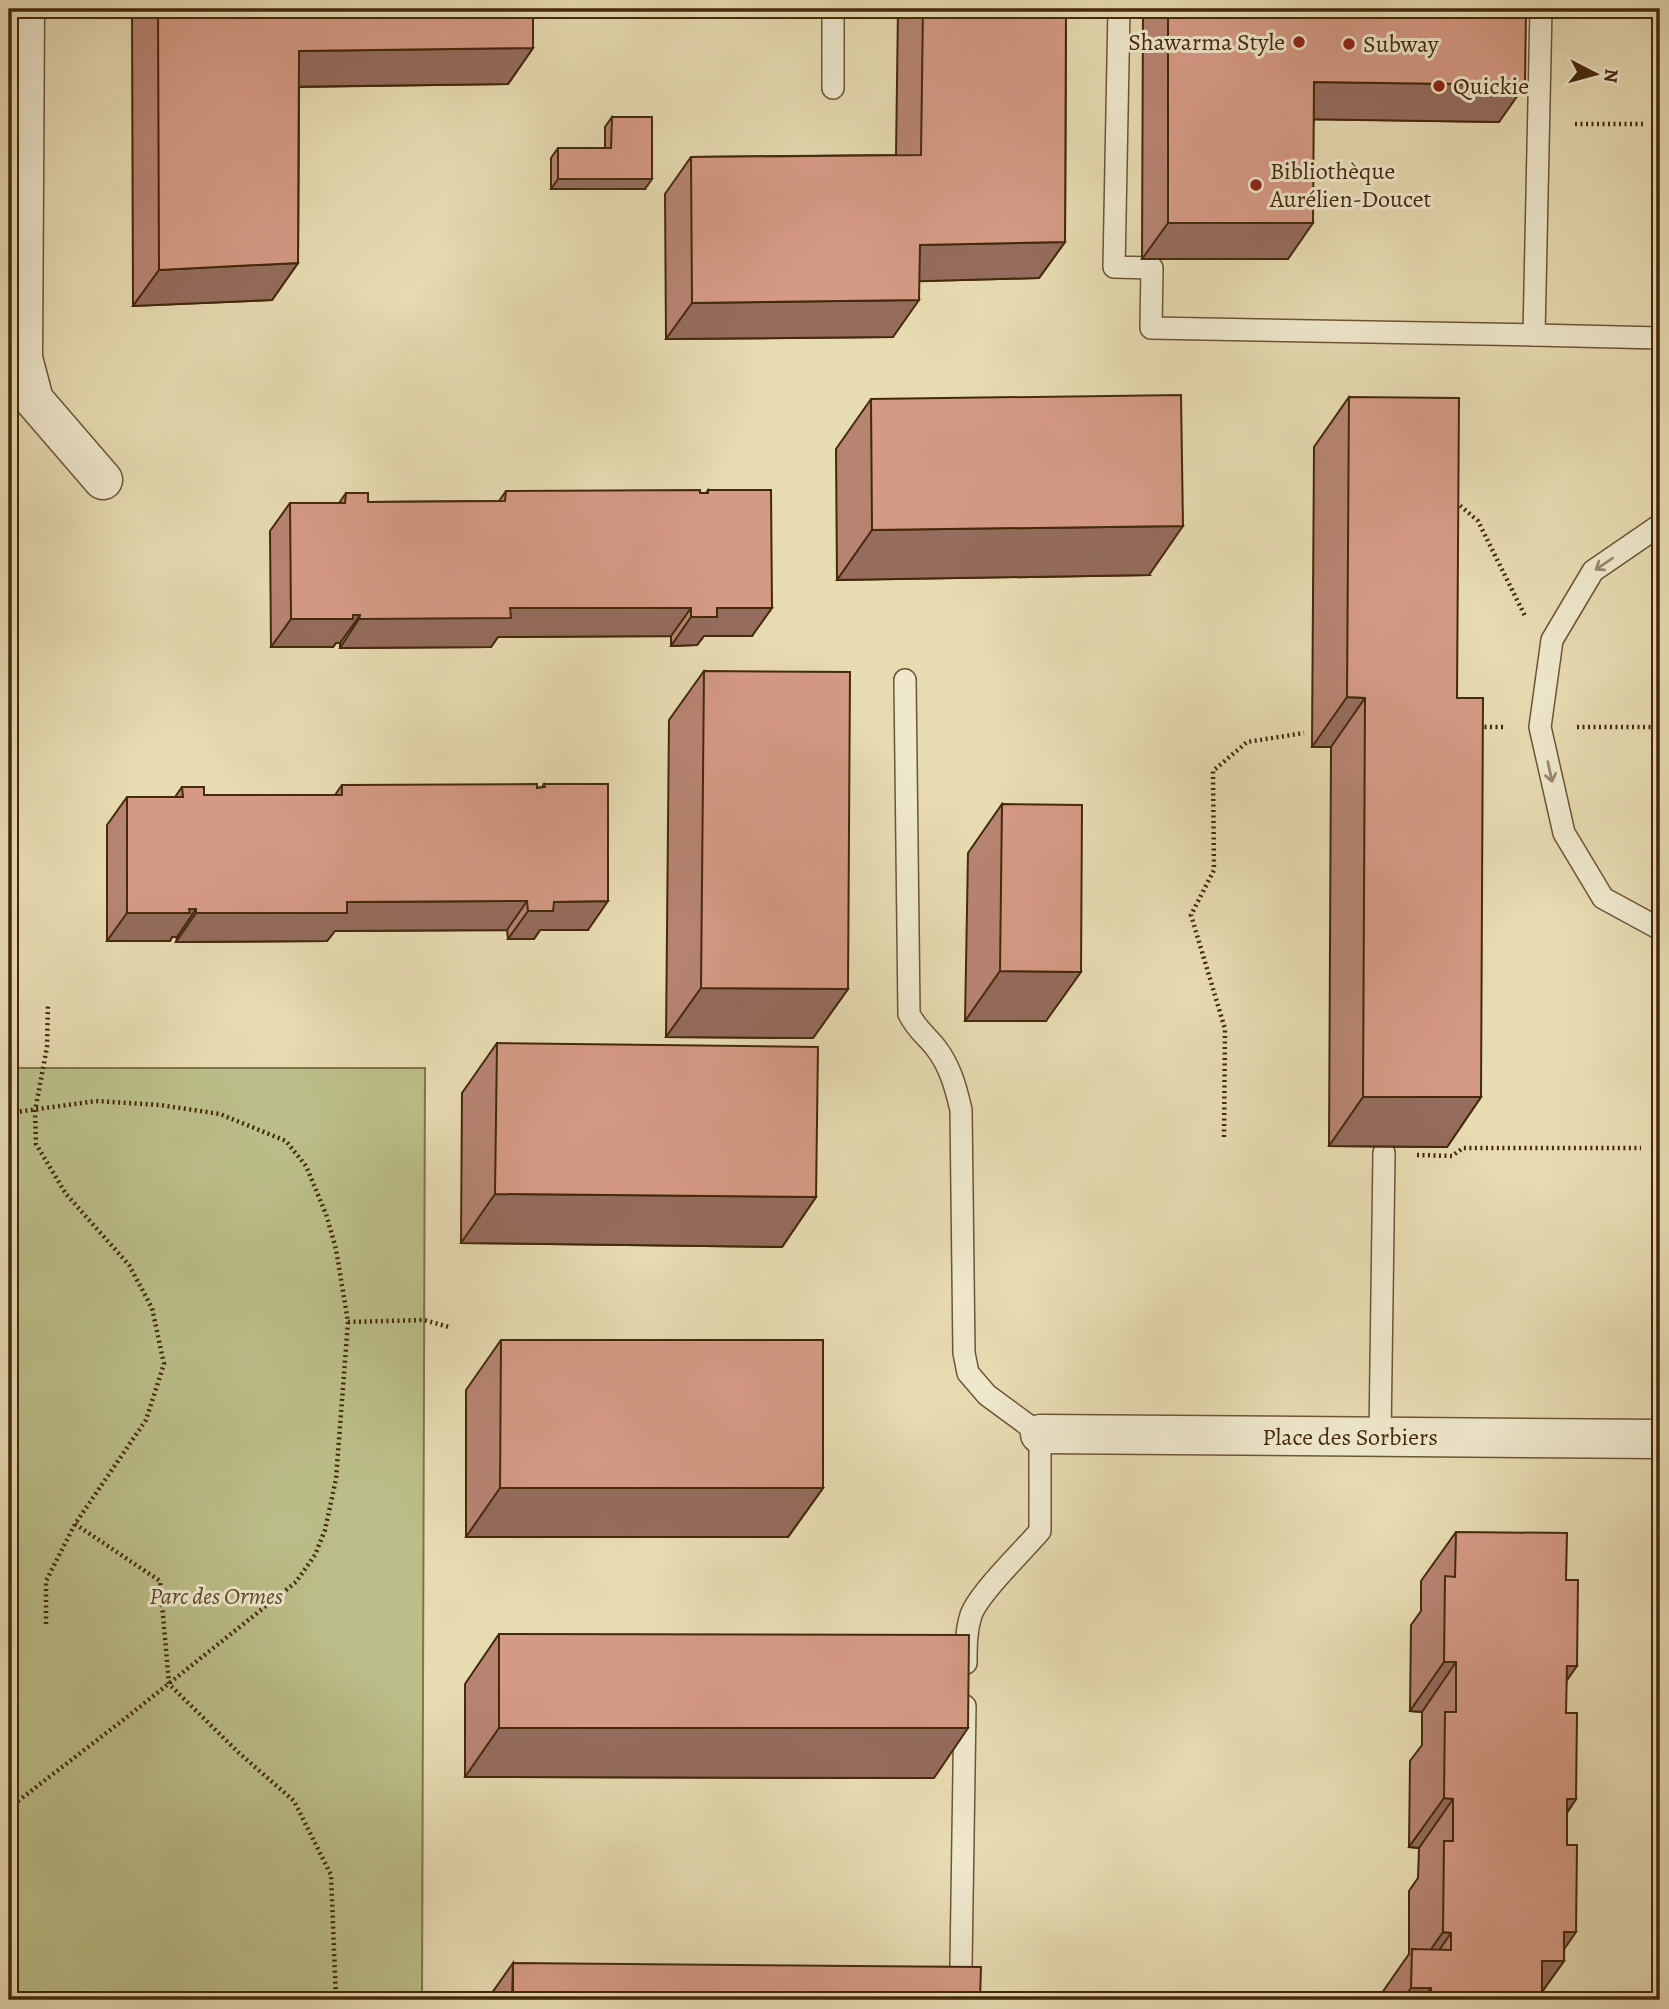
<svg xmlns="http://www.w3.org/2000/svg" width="1669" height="2009" viewBox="0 0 1669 2009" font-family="Alegreya,serif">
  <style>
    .green { fill: #bbbe88; stroke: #80744a; stroke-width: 2 }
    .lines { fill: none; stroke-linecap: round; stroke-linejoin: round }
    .service-casing { stroke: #6d5635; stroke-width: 24 }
    .minor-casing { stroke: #6d5635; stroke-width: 41 }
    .path { stroke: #44290b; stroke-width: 4.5; stroke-dasharray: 2 3.5; stroke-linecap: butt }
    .service { stroke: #efe8cd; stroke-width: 21 }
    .minor { stroke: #efe8cd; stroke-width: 38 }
    .wall { fill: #b78472; stroke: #44290b; stroke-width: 2 }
    .shaded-wall { fill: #956c5d; stroke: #44290b; stroke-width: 2 }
    .building { fill: #d59a85; stroke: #44290b; stroke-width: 2 }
    .oneway { stroke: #9a886c }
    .poi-dot { fill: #8f2418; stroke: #efe8cd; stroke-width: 2.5 }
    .labels { text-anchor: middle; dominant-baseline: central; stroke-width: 6; stroke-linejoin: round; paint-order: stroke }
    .poi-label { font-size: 24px; fill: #44290b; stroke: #efe8cd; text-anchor: start }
    .street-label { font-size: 24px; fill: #44290b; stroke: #efe8cd }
    .park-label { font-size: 24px; font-style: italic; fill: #5c4724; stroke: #efe8cd }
  </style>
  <rect width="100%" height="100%" fill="#e7dbb2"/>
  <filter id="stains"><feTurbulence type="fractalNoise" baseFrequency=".00286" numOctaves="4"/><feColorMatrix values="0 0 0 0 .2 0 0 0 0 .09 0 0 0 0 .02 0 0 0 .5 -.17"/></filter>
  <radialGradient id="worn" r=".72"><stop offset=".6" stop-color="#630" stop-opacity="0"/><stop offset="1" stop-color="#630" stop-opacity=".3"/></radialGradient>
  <polygon class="green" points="9,1068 425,1068 422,2000 9,2000"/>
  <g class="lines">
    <defs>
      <g id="service">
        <polyline points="833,9 833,88"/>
        <polyline points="1119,9 1114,267 1152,268 1151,328 1534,335 1541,9"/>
        <polyline points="1534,335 1660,338"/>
        <polyline points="1660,525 1593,571 1552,640 1540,727 1564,833 1603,898 1660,929"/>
        <path d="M905,680L909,1014C917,1030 926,1035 936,1048C950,1066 956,1088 961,1110L964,1353L968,1373L987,1395L1040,1434V1531C1023,1551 979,1593 971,1615C966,1631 966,1647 966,1663"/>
        <polyline points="1380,1437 1384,1153"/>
        <polyline points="961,1965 965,1706"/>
      </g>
      <g id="minor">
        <polyline points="25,9 23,358 34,400 103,480"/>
        <polyline points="1040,1434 1660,1439"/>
      </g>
    </defs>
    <use href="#service" class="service-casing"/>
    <use href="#minor" class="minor-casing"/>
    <g class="path">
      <polyline points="1575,124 1644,124"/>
      <polyline points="1456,502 1478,521 1525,616"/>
      <polyline points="1479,727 1505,727"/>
      <polyline points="1577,727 1660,727"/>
      <polyline points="9,1113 96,1101 160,1105 220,1114 286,1141 306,1166 326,1214 336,1249 348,1322 336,1479 325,1530 315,1555 296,1582 127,1717 9,1808"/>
      <polyline points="1224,1137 1225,1029 1191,915 1214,870 1213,771 1247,742 1304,733"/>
      <polyline points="1417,1155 1452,1156 1463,1148 1641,1148"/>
      <polyline points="348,1322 424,1320 449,1327"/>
      <polyline points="75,1524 160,1581 169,1684 239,1753 294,1801 331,1875 336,2000"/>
      <polyline points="46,1624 46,1581 75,1524 146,1420 164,1364 152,1308 129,1265 66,1194 36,1144 35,1111 47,1047 48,1004"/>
    </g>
    <use href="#service" class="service"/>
    <use href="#minor" class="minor"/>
  </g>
  <g class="wall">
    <polygon points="132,9 533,9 533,48 508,84 299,87 298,263 272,300 133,306"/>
    <polygon points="898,9 1066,9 1065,242 1039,278 919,281 893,337 666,339 665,194 691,157 896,155"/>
    <polygon points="1143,9 1526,9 1499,122 1314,119 1288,259 1142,259"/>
    <polygon points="612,117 645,189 551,189 551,158 558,148 605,148 605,127"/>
    <polygon points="1349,397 1457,698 1481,1097 1447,1147 1329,1146 1331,747 1312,747 1314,447"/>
    <polygon points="871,399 1149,575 837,580 836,449"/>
    <polygon points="708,490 752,636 704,636 697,645 671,646 671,636 498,637 491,647 340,648 340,643 336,643 333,647 271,647 270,531 290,503 339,503 346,493 368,502 499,501 506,491 706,493"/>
    <polygon points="704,671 848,989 813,1038 666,1037 669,720"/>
    <polygon points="544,784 588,930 540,930 534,939 508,939 507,930 335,931 327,941 176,942 177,937 172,937 170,941 107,941 107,825 127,797 175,797 182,787 204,795 335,795 342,785 537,788 542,787"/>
    <polygon points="1002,804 1046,1021 965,1021 968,853"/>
    <polygon points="497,1043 816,1197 782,1247 461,1243 462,1093"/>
    <polygon points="501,1340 823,1488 788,1537 466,1537 466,1390"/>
    <polygon points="1456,1532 1566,1580 1566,1713 1576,1799 1567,1813 1564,1961 1542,1992 1542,2000 1377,2000 1409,1954 1409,1891 1418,1878 1419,1848 1409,1847 1410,1761 1422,1745 1422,1712 1410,1711 1411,1625 1421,1611 1421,1581"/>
    <polygon points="499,1634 934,1778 465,1777 465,1684"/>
    <polygon points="513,1963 512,2000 487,2000"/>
  </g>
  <g class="shaded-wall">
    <polygon points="533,48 508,84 274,87 299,51"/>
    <polygon points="1314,82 1525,85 1499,122 1289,119"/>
    <polygon points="558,179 652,179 645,189 551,189"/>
    <polygon points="1168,223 1313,223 1288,259 1142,259"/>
    <polygon points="1065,242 1039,278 894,282 920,245"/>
    <polygon points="298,263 272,300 133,306 159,270"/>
    <polygon points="919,300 893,337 666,339 692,303"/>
    <polygon points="1183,526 1149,575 837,580 872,530"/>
    <polygon points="510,608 691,608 671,636 498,637 491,647 340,648 359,619"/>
    <polygon points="717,608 772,608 752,636 704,636 697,645 671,646 691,617"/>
    <polygon points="353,615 360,615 340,643 336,643 333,647 271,647 291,619"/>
    <polygon points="1347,697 1365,698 1331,747 1312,747"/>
    <polygon points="527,901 507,930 335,931 327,941 176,942 196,913 347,902"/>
    <polygon points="608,901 588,930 540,930 534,939 508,939 528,911 554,902"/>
    <polygon points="189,909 196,909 177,937 172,937 170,941 107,941 127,913"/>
    <polygon points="1000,971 1081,972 1046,1021 965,1021"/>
    <polygon points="701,988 848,989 813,1038 666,1037"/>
    <polygon points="1363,1097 1481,1097 1447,1147 1329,1146"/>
    <polygon points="495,1194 816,1197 782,1247 461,1243"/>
    <polygon points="500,1488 823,1488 788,1537 466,1537"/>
    <polygon points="1444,1662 1456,1662 1422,1712 1410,1711"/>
    <polygon points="1567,1666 1577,1666 1542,1716"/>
    <polygon points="499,1728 968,1728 934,1778 465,1777"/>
    <polygon points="1444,1798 1453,1799 1419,1848 1409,1847"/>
    <polygon points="1567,1799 1576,1799 1542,1848"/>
    <polygon points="1443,1932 1451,1933 1417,1982 1411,1978"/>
    <polygon points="1564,1932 1576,1932 1556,1961 1564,1961 1536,2000 1515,2000"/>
    <polygon points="1411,1988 1431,1988 1422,2000 1402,2000"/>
  </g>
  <g class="building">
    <polygon points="158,9 533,9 533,48 299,51 298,263 159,270"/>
    <polygon points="923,9 1066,9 1065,242 920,245 919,300 692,303 691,157 921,155"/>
    <polygon points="1168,9 1526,9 1525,85 1314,82 1313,223 1168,223"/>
    <polygon points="612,117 652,117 652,179 558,179 558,148 611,148"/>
    <polygon points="1181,395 1183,526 872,530 871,399"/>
    <polygon points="1349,397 1459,398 1457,698 1483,698 1481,1097 1363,1097 1365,698 1347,697"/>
    <polygon points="700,490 700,493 708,493 708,490 771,490 772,608 717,608 717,617 691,617 691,608 510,608 511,618 359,619 360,615 353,615 353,619 291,619 290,503 345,503 346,493 368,493 368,502 505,501 506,491"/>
    <polygon points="704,671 850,672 848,989 701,988"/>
    <polygon points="537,784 537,788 545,787 544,784 608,784 608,901 554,902 553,911 528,911 527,901 347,902 347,913 196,913 196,909 189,909 190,913 127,913 127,797 183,797 182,787 204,787 204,795 342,795 342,785"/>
    <polygon points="1002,804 1082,805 1081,972 1000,971"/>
    <polygon points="497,1043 818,1047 816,1197 495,1194"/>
    <polygon points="501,1340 823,1340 823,1488 500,1488"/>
    <polygon points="1456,1532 1567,1533 1566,1580 1578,1580 1577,1666 1567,1666 1566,1713 1577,1713 1576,1799 1567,1799 1567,1845 1577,1845 1576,1932 1564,1932 1564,1961 1542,1961 1542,2000 1431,2000 1431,1988 1411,1988 1412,1949 1451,1950 1451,1933 1443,1932 1444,1841 1453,1841 1453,1799 1444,1798 1445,1712 1456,1712 1456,1662 1444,1662 1445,1576 1455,1577"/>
    <polygon points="499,1634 969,1635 968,1728 499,1728"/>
    <polygon points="513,1963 981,1967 980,2000 513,2000"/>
  </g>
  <defs><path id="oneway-shaft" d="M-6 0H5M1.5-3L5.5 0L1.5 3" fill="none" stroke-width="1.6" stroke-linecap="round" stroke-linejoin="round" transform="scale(1.75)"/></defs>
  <g class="oneway">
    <use href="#oneway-shaft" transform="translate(1604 564) rotate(146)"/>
    <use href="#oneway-shaft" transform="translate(1550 772) rotate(78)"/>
  </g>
  <g class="poi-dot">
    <circle cx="1299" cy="42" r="7"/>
    <circle cx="1349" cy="44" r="7"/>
    <circle cx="1439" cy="86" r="7"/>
    <circle cx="1256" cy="185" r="7"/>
  </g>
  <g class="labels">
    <g class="poi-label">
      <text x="1285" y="42" text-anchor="end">Shawarma Style</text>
      <text x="1363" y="44">Subway</text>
      <text x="1453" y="86">Quickie</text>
      <text x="1270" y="171">Bibliothèque<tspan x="1270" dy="28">Aurélien-Doucet</tspan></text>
    </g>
    <g class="street-label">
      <text x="1350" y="1437">Place des Sorbiers</text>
    </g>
    <g class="park-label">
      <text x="216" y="1596">Parc des Ormes</text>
    </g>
  </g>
  <rect width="1669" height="2009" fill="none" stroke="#e7dbb2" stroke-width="35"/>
  <rect x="10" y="10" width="1648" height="1988" fill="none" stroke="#44290b" stroke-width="3.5"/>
  <rect x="18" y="18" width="1634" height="1974" fill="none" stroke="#44290b" stroke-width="2"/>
  <g transform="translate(1595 74) rotate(96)" stroke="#efe8cd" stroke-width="5" paint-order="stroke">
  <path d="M0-5L12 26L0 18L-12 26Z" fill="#44290b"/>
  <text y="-10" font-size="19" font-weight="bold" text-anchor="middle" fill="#44290b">N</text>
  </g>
  <rect width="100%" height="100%" filter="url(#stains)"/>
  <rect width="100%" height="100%" fill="url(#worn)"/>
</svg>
